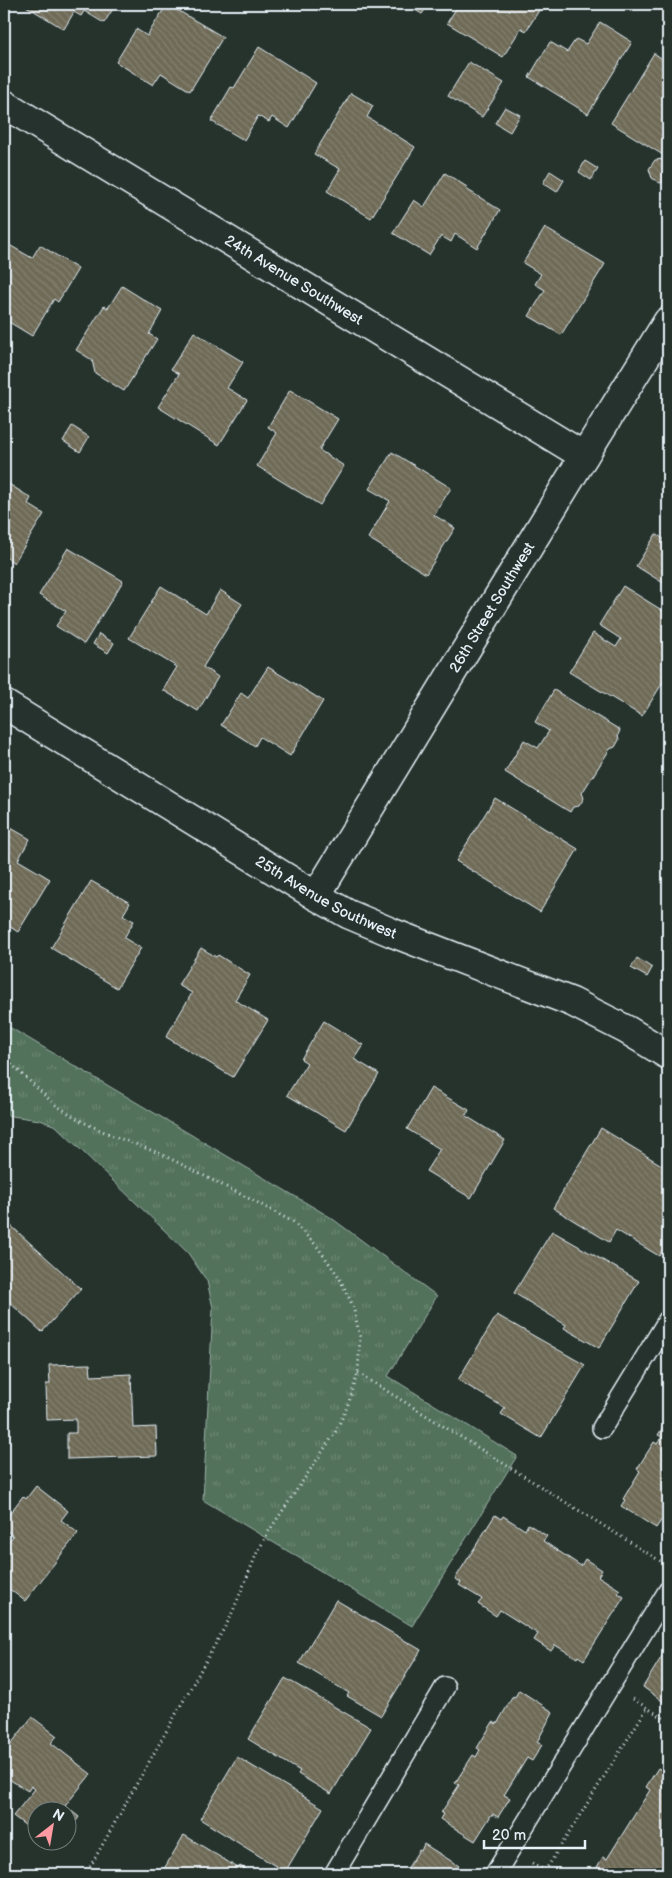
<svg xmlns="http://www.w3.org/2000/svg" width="672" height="1878" viewBox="0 0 672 1878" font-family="'Balsamiq Sans',sans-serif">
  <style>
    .park { fill: url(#park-tufts); stroke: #9db2aa }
    .building { fill: url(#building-back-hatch); stroke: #e8f1f8 }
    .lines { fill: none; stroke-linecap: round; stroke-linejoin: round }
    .lane-casing { stroke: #e8f1f8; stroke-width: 22 }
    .street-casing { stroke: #e8f1f8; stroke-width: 31 }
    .path { stroke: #e8f1f8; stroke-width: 3; stroke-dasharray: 1 4; stroke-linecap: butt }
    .lane { stroke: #26332d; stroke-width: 19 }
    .street { stroke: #26332d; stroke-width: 28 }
    .labels { text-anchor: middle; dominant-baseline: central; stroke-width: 4.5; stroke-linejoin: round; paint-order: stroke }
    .street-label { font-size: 15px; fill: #e8f1f8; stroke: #26332d }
  </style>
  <defs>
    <pattern id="park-tufts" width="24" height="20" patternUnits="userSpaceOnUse" patternTransform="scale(1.25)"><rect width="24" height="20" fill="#52725b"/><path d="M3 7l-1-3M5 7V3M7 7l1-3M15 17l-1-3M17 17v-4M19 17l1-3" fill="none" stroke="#6b8773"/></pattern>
    <pattern id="building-back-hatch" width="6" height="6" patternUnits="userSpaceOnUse" patternTransform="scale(1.25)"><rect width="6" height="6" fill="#6e6a57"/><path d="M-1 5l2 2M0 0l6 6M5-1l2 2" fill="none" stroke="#838070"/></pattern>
  </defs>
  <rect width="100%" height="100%" fill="#26332d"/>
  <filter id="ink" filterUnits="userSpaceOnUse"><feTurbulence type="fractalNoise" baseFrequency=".02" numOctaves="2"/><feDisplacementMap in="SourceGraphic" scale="10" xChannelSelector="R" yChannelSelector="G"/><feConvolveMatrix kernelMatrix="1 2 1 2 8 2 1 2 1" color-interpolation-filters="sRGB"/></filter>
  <g filter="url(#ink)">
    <polygon class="park" points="4,1024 330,1217 437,1296 388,1376 517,1456 412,1626 203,1500 213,1308 207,1281 188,1253 56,1126 40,1120 4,1115"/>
    <g class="building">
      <polygon points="27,4 116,4 104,23 84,11 81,16 74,12 64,29 26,6"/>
      <polygon points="167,4 223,37 190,91 161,73 153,85 116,62 136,29 147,36"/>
      <polygon points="405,4 429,4 422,14"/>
      <polygon points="459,4 543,4 526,31 521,28 503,57 447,23"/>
      <polygon points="600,22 632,42 588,114 529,77 550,42 567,52 576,39 586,44"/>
      <polygon points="259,47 316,83 289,128 272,117 269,122 258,116 244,140 211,121 231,87 234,88"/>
      <polygon points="654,53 668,63 668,158 611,123"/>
      <polygon points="469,62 504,83 482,117 448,96"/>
      <polygon points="351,93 373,106 367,117 415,147 371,218 327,191 340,169 314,154"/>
      <polygon points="505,107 520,115 510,132 495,123"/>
      <polygon points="664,159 668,162 668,180 660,183 652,178 649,169 655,160"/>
      <polygon points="585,161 598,169 591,180 579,172"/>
      <polygon points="550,171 564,180 557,192 543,183"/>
      <polygon points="445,173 467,187 466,189 500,210 477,248 455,234 451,242 441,236 429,255 393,233 414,200 424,207"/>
      <polygon points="545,228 605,264 561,335 529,316 545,290 535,284 541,274 523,263"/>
      <polygon points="4,242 32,258 40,245 78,269 58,302 54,299 32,336 4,319"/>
      <polygon points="122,286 162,311 149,334 157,339 124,391 95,373 92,360 76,350 104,306 108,308"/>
      <polygon points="194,332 243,362 227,388 247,400 219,445 158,407 179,374 171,369"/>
      <polygon points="290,390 338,419 319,450 344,466 320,505 257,466 277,433 268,427"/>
      <polygon points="72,426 89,437 80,452 63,441"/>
      <polygon points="392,452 451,488 434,515 455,528 426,574 368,538 390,501 369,489"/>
      <polygon points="4,481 31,498 28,504 44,514 14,563 4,556"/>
      <polygon points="656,534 668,542 668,586 636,566"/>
      <polygon points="68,548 123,581 84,644 56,626 66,611 39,595"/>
      <polygon points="161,586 206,614 220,590 242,604 203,667 218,677 198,711 163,690 177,667 129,638"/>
      <polygon points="623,586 668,614 668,674 642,716 569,672 593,633 616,647 621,639 599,625"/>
      <polygon points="99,634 114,643 108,653 93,644"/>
      <polygon points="268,667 323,701 290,756 260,737 255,746 221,725 241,693 248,698"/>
      <polygon points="554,690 620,730 618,735 619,740 615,747 610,749 582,793 584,798 579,806 573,807 570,812 505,772 524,740 538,748 549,731 535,722"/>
      <polygon points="495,798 578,849 540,912 456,861"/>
      <polygon points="4,824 30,839 18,860 50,879 18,932 4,923"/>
      <polygon points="91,881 130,903 123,915 134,921 124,938 141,948 117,988 51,948"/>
      <polygon points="201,948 216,957 218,955 250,975 235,1000 268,1020 233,1077 166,1037 192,993 178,985"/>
      <polygon points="637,958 652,968 647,977 631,968"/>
      <polygon points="324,1021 363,1045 354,1059 379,1074 346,1130 287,1095 307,1063 301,1059"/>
      <polygon points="431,1088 469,1110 466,1116 505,1140 471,1198 426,1171 440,1149 407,1129"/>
      <polygon points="601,1128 668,1169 665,1176 668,1177 668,1241 659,1256 616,1230 609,1242 553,1208"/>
      <polygon points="9,1224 81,1289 42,1332 8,1301 4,1306 4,1230"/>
      <polygon points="552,1231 639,1281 599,1348 564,1328 566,1325 514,1293"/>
      <polygon points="497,1315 585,1365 541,1438 501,1414 505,1408 458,1380"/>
      <polygon points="90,1364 91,1376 131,1374 133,1428 156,1427 157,1456 67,1459 67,1433 76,1433 76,1419 47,1420 46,1384 50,1384 49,1365"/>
      <polygon points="668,1419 668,1510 656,1528 621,1506 625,1500 623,1499 640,1471 637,1469 654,1442 657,1444 662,1437 658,1435"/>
      <polygon points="36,1486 68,1511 61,1520 78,1533 25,1601 4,1585 4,1548 13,1536 4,1529 4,1521 23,1496 26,1499"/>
      <polygon points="495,1515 501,1519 503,1516 525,1530 528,1524 547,1536 543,1541 581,1566 585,1559 602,1570 598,1576 620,1590 618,1593 624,1597 584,1660 578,1656 577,1658 555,1645 551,1651 534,1640 538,1634 500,1610 496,1616 478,1604 482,1599 459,1585 461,1582 455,1579"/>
      <polygon points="336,1600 421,1650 381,1716 347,1696 349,1693 299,1663"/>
      <polygon points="664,1653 668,1656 668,1705 643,1687"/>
      <polygon points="285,1678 371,1728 331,1794 298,1774 300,1771 248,1739"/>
      <polygon points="519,1690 553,1712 537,1742 542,1745 532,1761 527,1758 504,1795 510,1798 498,1817 492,1814 475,1841 440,1819 443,1814 441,1813 459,1785 455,1783 473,1755 476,1757 480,1750 477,1748 493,1722 497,1724 513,1696 515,1697"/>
      <polygon points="32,1717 57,1736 51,1743 91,1774 65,1806 79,1817 68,1832 68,1810 38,1810 38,1835 13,1816 35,1789 31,1786 28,1791 4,1776 4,1753"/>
      <polygon points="237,1757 323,1808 285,1872 200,1819"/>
      <polygon points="665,1766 668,1767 668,1874 593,1874 603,1857 607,1859 650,1790 646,1787 658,1768 662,1770"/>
      <polygon points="184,1835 238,1868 240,1866 254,1874 161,1874"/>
      <polygon points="48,1840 61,1840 56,1847"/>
      <polygon points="424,1844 459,1866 455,1874 404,1874 419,1850 421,1851"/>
    </g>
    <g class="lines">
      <defs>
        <g id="lane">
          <polyline points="602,1428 668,1320"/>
          <polyline points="334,1874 445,1687"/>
          <polyline points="495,1874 668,1591"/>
        </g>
        <g id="street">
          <path id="s1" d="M4,104L584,456"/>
          <path id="s2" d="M4,704L316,896L348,914L393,933L572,1002L627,1030L668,1055"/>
          <path id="s3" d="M316,896L584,456L668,321"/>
        </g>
      </defs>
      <use href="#lane" class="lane-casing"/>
      <use href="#street" class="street-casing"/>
      <g class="path">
        <polyline points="4,1057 54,1104 81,1121 111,1135 161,1154 260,1204 293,1222 316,1245 339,1277 353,1306 360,1337 358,1373 348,1405 335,1433 269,1531 257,1553 230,1618 86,1874"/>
        <polyline points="358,1373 665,1564"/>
        <polyline points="633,1699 668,1721"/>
        <polyline points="532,1863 551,1874"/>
        <polyline points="545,1871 647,1708"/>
      </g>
      <use href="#lane" class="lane"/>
      <use href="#street" class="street"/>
    </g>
  </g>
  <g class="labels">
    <g class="street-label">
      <text stroke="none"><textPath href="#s1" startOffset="339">24th Avenue Southwest</textPath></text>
      <text stroke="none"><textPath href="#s3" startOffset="338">26th Street Southwest</textPath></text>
      <text stroke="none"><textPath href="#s2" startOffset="376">25th Avenue Southwest</textPath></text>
    </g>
  </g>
  <rect width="672" height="1878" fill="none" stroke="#26332d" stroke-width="20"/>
  <rect x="10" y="10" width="652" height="1858" fill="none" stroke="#e8f1f8" stroke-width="2" filter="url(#ink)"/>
  <g transform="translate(52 1826) rotate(31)"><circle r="24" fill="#26332d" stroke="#747f7e"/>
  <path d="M0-4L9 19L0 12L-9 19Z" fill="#ff9aa2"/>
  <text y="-8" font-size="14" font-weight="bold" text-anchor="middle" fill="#e8f1f8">N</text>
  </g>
  <path d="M484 1840v8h101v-8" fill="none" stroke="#e8f1f8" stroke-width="2.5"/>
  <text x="492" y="1840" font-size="15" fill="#e8f1f8" stroke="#26332d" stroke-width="4" paint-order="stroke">20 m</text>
</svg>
